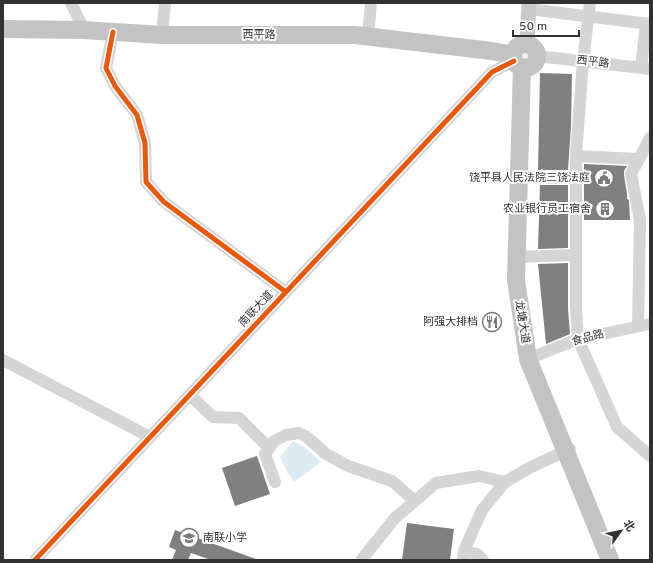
<svg xmlns="http://www.w3.org/2000/svg" width="653" height="563" viewBox="0 0 653 563" font-family="Overpass,'Noto Sans SC',sans-serif">
	<rect width="100%" height="100%" fill="#fff"/>
	<path fill="#f1f4ec" d="M520 48 531 49 533 52V60L529 64H524L517 53Z"/>
	<path fill="#dcecf2" d="M293 441 303 446 321 462 294 482 287 471 280 457Z"/>
	<path fill="#808080" d="M540 73 572 74 571 126 569 156 568 170H538Z
		M584 164 627 166 624 171V175L627 194V199H628L629 201 630 220H584Z
		M540 185H568V248L538 249Z
		M568 263V309L570 334 546 344 538 264Z
		M257 456 270 494 235 506 222 468Z
		M407 523 454 529 450 560H402Z
		M175 530 256 559V560H211L191 553 188 560H172L176 550 169 547Z"/>
	<g fill="none" stroke-linecap="round" stroke-linejoin="round">
		<path stroke="#d5d5d5" stroke-width="12" d="M71 3 84 30
			M590 3 583 61 576 156V309L578 339 617 427 650 456
			M528 9 650 24
			M113 32 106 68 115 86 137 115 145 143 146 182 164 202 286 292
			M162 35 165 3
			M368 36 371 3
			M537 56 650 69
			M641 68 646 24
			M576 156 638 159
			M519 177 576 178
			M516 257 576 255
			M638 326 640 220 631 174 650 138
			M528 359 578 339 650 324
			M3 360 150 437
			M190 395 213 417 239 418 269 448
			M275 482 265 454 274 441 286 435 299 433 307 437 326 454 348 466 392 481 415 501
			M464 551 477 554 483 560
			M362 559 395 518 436 483 479 476 505 482
			M35 560 492 72 514 61
			M463 560 464 551 482 510 505 482 531 467 570 449"/>
		<path stroke="#c9c9c9" stroke-width="15" d="M527 45 529 3"/>
		<path stroke="#c3c3c3" stroke-width="18" d="M3 29 84 30 162 35H355L492 51 513 55
			M513 56a12 12 0 1 1 24 0a12 12 0 1 1-24 0Z
			M522 67 516 280 528 359 610 560"/>
		<defs>
			<path id="cycleway" d="M113 32 106 68 115 86 137 115 145 143 146 182 164 202 286 292
				M35 560 492 72 514 61"/>
		</defs>
		<use href="#cycleway" stroke="#fff" stroke-width="8"/>
		<use href="#cycleway" stroke="#e8590c" stroke-width="5"/>
	</g>
	<defs>
		<symbol id="civic-ring" viewBox="-11 -11 22 22"><circle r="9.5" fill="#fff" stroke="#797979" stroke-width="1.5"/><path d="M-.6-6.5H3V-4.5H.6V-3L4-1V1h2V6H-6V1h2V-1L-.6-3ZM-1.2 2.5V6h2.4V2.5Z" fill="#797979"/></symbol>
		<symbol id="building-ring" viewBox="-11 -11 22 22"><circle r="9.5" fill="#fff" stroke="#797979" stroke-width="1.5"/><path d="M-4-6H4V6H1V3H-1V6H-4ZM-2.5-4.3h1.7v1.8h-1.7ZM.8-4.3h1.7v1.8H.8ZM-2.5-1h1.7V.8h-1.7ZM.8-1h1.7V.8H.8Z" fill="#797979"/></symbol>
		<symbol id="restaurant-ring" viewBox="-11 -11 22 22"><circle r="9.5" fill="#fff" stroke="#797979" stroke-width="1.5"/><path d="M-5-6h1v4h1v-4h1v4h1v-4h1v5L-1.5 .5V6h-2V.5L-5-1ZM5-6V6H3V1.5H1.5Q1.5-4 5-6Z" fill="#797979"/></symbol>
		<symbol id="school-ring" viewBox="-11 -11 22 22"><circle r="9.5" fill="#fff" stroke="#797979" stroke-width="1.5"/><path d="M0-5L7-2L0 1L-7-2ZM-4 1L0 2.5L4 1V4Q0 6-4 4Z" fill="#797979"/></symbol>
	</defs>
	<g fill-rule="evenodd">
		<use href="#civic-ring" x="593" y="167" width="22" height="22"/>
		<use href="#building-ring" x="594" y="198" width="22" height="22"/>
		<use href="#restaurant-ring" x="481" y="311" width="22" height="22"/>
		<use href="#school-ring" x="178" y="527" width="22" height="22"/>
	</g>
	<g text-anchor="middle" dominant-baseline="central" stroke-width="4" stroke-linejoin="round" paint-order="stroke">
		<g font-size="11" fill="#313131" stroke="#fff">
			<text x="259" y="35">西平路</text>
			<text transform="translate(593 62) rotate(7)">西平路</text>
			<text transform="translate(256 309) rotate(-47)">南联大道</text>
			<text transform="translate(522 322) rotate(81)">龙塘大道</text>
			<text transform="translate(588 338) rotate(-15)">食品路</text>
		</g>
		<g font-size="11" fill="#313131" stroke="#fff" text-anchor="end">
			<text x="590" y="178">饶平县人民法院三饶法庭</text>
			<text x="591" y="209">农业银行员工宿舍</text>
			<text x="478" y="322">阿强大排档</text>
			<text x="203" y="538" text-anchor="start">南联小学</text>
		</g>
	</g>
	<rect width="653" height="563" fill="none" stroke="#313131" stroke-width="8"/>
	<g transform="translate(621 531) rotate(57)" stroke="#ffffff" stroke-width="3" paint-order="stroke">
	<path d="M0-3L7 15L0 10L-7 15Z" fill="#313131"/>
	<text y="-6" font-size="11" font-weight="bold" text-anchor="middle" fill="#313131">北</text>
	</g>
	<path d="M513 30v6h66v-6" fill="none" stroke="#313131" stroke-width="2"/>
	<text x="519" y="30" font-size="12" fill="#313131" stroke="#ffffff" stroke-width="3" paint-order="stroke">50 m</text>
</svg>
